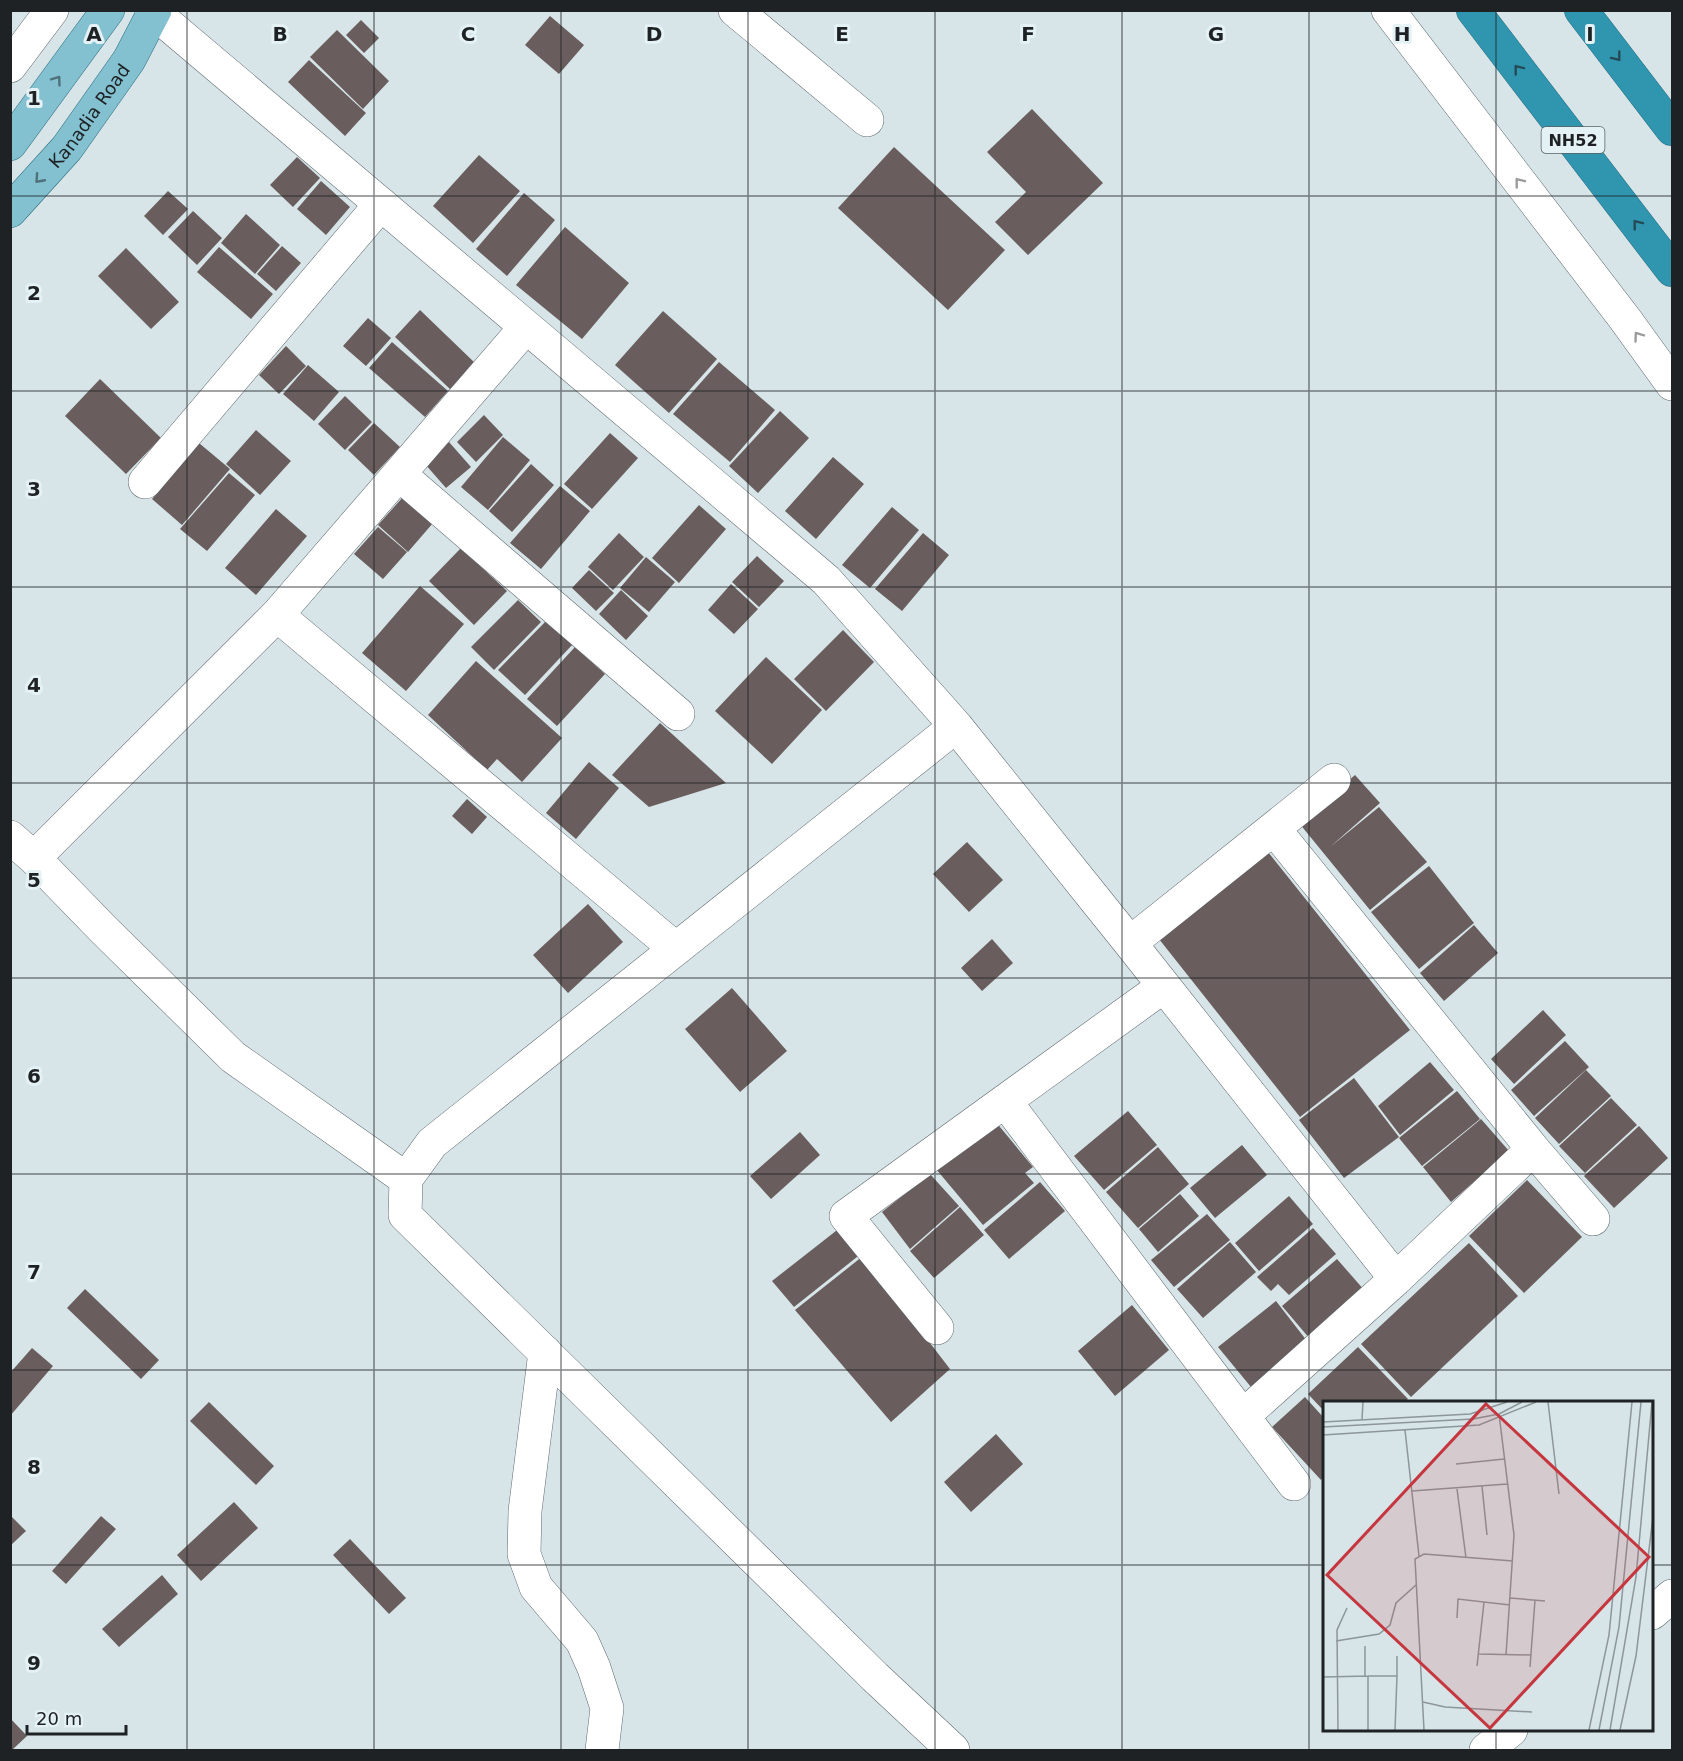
<svg xmlns="http://www.w3.org/2000/svg" width="1683" height="1761" viewBox="0 0 1683 1761" font-family="'DejaVu Sans',sans-serif">
	<rect width="100%" height="100%" fill="#d7e4e8"/>
	<path fill="#695e5d" d="M550 16 584 45 559 74 525 45Z
		M361 20 379 38 364 53 346 35Z
		M337 30 389 81 363 109 310 57Z
		M309 60 366 113 345 136 288 82Z
		M1032 109 1103 183 1028 255 995 222 1026 192 987 152Z
		M894 147 1005 250 948 310 838 208Z
		M479 155 520 191 473 243 433 206Z
		M297 157 320 178 293 207 270 185Z
		M321 181 350 207 326 235 297 209Z
		M168 191 188 209 163 235 144 216Z
		M524 193 555 220 507 276 476 249Z
		M193 211 222 238 197 265 168 237Z
		M246 214 280 245 255 274 221 243Z
		M565 227 629 283 582 339 516 285Z
		M282 246 301 263 276 291 257 274Z
		M219 247 273 294 251 319 197 272Z
		M126 248 179 302 151 329 98 276Z
		M420 310 475 363 450 389 395 337Z
		M663 311 717 359 669 413 615 365Z
		M368 318 391 338 366 366 343 346Z
		M392 342 448 391 425 417 369 368Z
		M286 346 306 366 279 394 259 375Z
		M719 362 775 410 730 462 673 414Z
		M308 365 339 392 314 421 283 394Z
		M100 379 161 438 126 474 65 416Z
		M345 396 372 422 345 450 318 424Z
		M780 411 809 438 758 493 729 466Z
		M484 415 503 435 476 462 457 442Z
		M374 423 400 447 374 475 348 450Z
		M256 430 291 461 260 495 226 464Z
		M610 433 638 458 592 509 564 484Z
		M503 437 530 460 488 510 461 487Z
		M449 442 471 467 446 488 425 464Z
		M199 443 230 469 182 525 152 499Z
		M833 457 864 484 816 539 785 511Z
		M531 464 554 485 512 532 489 511Z
		M229 473 255 495 207 551 180 529Z
		M560 486 590 511 541 569 510 543Z
		M403 497 433 523 408 552 378 525Z
		M699 505 726 529 679 583 652 558Z
		M892 507 919 530 870 588 842 565Z
		M276 509 307 536 256 595 225 568Z
		M378 527 407 552 383 579 354 554Z
		M619 533 644 557 613 590 588 567Z
		M923 533 949 555 902 611 875 589Z
		M461 548 507 591 474 625 429 581Z
		M757 556 784 581 759 607 732 582Z
		M646 557 675 582 649 612 620 588Z
		M589 570 614 593 596 611 572 588Z
		M731 584 758 609 734 634 708 610Z
		M420 586 464 624 406 691 362 653Z
		M621 590 648 616 626 640 599 614Z
		M518 600 541 622 494 670 471 647Z
		M547 620 573 644 525 695 498 670Z
		M843 630 874 662 826 711 794 679Z
		M575 647 605 674 557 726 527 699Z
		M766 657 822 710 772 764 715 711Z
		M476 661 562 738 522 782 497 759 487 770 428 715Z
		M660 723 726 783 649 807 612 775Z
		M589 762 619 788 576 839 546 813Z
		M1355 775 1380 803 1330 847 1379 807 1427 862 1370 910 1299 823Z
		M467 799 487 817 472 834 452 816Z
		M967 842 1003 880 969 912 933 874Z
		M1268 852 1410 1030 1300 1117 1159 939Z
		M1429 866 1474 923 1419 969 1371 912Z
		M588 904 623 942 568 993 533 955Z
		M1474 925 1498 953 1444 1001 1420 973Z
		M992 939 1013 963 982 991 961 968Z
		M732 988 787 1051 740 1092 685 1029Z
		M1543 1010 1566 1035 1514 1084 1491 1059Z
		M1565 1041 1589 1067 1534 1116 1511 1090Z
		M1430 1062 1454 1090 1400 1135 1378 1106Z
		M1586 1070 1611 1096 1559 1144 1535 1118Z
		M1354 1078 1399 1137 1344 1178 1299 1120Z
		M1457 1091 1480 1119 1422 1166 1399 1138Z
		M1611 1098 1637 1125 1585 1173 1559 1146Z
		M1128 1111 1157 1145 1104 1190 1074 1156Z
		M1481 1119 1509 1151 1451 1202 1423 1167Z
		M995 1121 1033 1167 1025 1173 1034 1183 983 1225 936 1169Z
		M1639 1126 1668 1158 1614 1208 1584 1176Z
		M800 1132 820 1155 771 1199 750 1176Z
		M1242 1145 1267 1175 1215 1218 1190 1188Z
		M1158 1147 1189 1184 1138 1228 1106 1192Z
		M930 1174 959 1206 910 1249 882 1212Z
		M1527 1180 1582 1237 1524 1293 1469 1236Z
		M1040 1182 1065 1211 1009 1259 984 1230Z
		M1180 1194 1199 1216 1158 1252 1139 1229Z
		M1289 1196 1313 1224 1259 1271 1235 1243Z
		M960 1207 984 1235 934 1278 910 1251Z
		M1207 1214 1230 1240 1174 1287 1151 1260Z
		M841 1227 862 1253 794 1307 772 1281Z
		M1313 1228 1336 1254 1289 1295 1278 1284 1271 1291 1257 1277Z
		M1230 1242 1256 1272 1203 1318 1177 1289Z
		M1469 1243 1518 1296 1411 1397 1361 1344Z
		M863 1256 950 1369 891 1422 795 1310Z
		M1337 1259 1365 1291 1310 1339 1282 1306Z
		M85 1289 159 1360 141 1379 67 1308Z
		M1276 1301 1307 1341 1251 1387 1218 1347Z
		M1132 1305 1169 1350 1115 1396 1078 1351Z
		M1358 1347 1408 1399 1404 1402H1324V1411L1308 1394Z
		M32 1348 53 1366 10 1416V1373Z
		M1305 1397 1324 1418V1476L1321 1480 1272 1427Z
		M209 1402 274 1466 256 1485 190 1421Z
		M996 1434 1023 1464 971 1512 944 1482Z
		M234 1502 258 1528 201 1581 177 1555Z
		M10 1515 26 1531 10 1546Z
		M101 1516 116 1529 66 1584 52 1571Z
		M350 1539 406 1598 389 1614 333 1555Z
		M162 1575 178 1594 119 1647 102 1629Z
		M10 1718 27 1736 12 1750H10Z"/>
	<g fill="none" stroke-linecap="round" stroke-linejoin="round">
		<defs>
			<path id="minor" d="M151 10 826 580 956 726 1130 943 1396 1279
				M735 10 867 120
				M1388 10 1625 319 1672 384
				M10 66 52 10
				M399 474 678 714
				M145 482 381 204
				M277 615 676 949
				M1274 829 1533 1149 1593 1219
				M10 837 34 858 103 929 233 1057 406 1179
				M34 858 277 615 526 327
				M1130 943 1334 780
				M1005 1101 1294 1484
				M937 1328 846 1216 1164 986
				M545 1352 525 1511 524 1554 536 1587 582 1641 594 1668 607 1708 602 1750
				M1243 1416 1396 1279 1533 1149
				M1652 1613 1672 1596
				M953 1750 875 1677 405 1215 406 1179 432 1143 956 726
				M1486 1750 1511 1730"/>
			<g id="major">
				<path d="M10 144 108 10"/>
				<path id="s1" d="M10 211 67 148 129 60 155 10"/>
			</g>
			<path id="highway" d="M1473 10 1672 270
				M1581 10 1672 129"/>
		</defs>
		<use href="#minor" stroke="#5f6a6e" stroke-width="34"/>
		<use href="#major" stroke="#2a6d7f" stroke-width="34"/>
		<use href="#highway" stroke="#2a6d7f" stroke-width="34"/>
		<use href="#minor" stroke="#fff" stroke-width="33"/>
		<use href="#major" stroke="#83c0d0" stroke-width="33"/>
		<use href="#highway" stroke="#3096b0" stroke-width="33"/>
	</g>
	<defs><path id="oneway-chevron" d="M-2-3.5L2.5 0L-2 3.5" fill="none" stroke-width="1.6" stroke-linecap="round" stroke-linejoin="round" transform="scale(1.5)"/></defs>
	<g stroke="#244b55">
		<use href="#oneway-chevron" transform="translate(1617 57) rotate(52)"/>
		<use href="#oneway-chevron" transform="translate(1518 69) rotate(-128)"/>
		<use href="#oneway-chevron" transform="translate(1637 224) rotate(-128)"/>
	</g>
	<g stroke="#50717a">
		<use href="#oneway-chevron" transform="translate(57 80) rotate(-54)"/>
		<use href="#oneway-chevron" transform="translate(39 179) rotate(132)"/>
	</g>
	<g stroke="#9a9c9c">
		<use href="#oneway-chevron" transform="translate(1519 182) rotate(-128)"/>
		<use href="#oneway-chevron" transform="translate(1638 336) rotate(-126)"/>
	</g>
	<path fill="none" stroke="#1e2224" stroke-width="1.5" stroke-opacity="0.55" d="M187 10V1750M374 10V1750M561 10V1750M748 10V1750M935 10V1750M1122 10V1750M1309 10V1750M1496 10V1402M10 196H1672M10 391H1672M10 587H1672M10 783H1672M10 978H1672M10 1174H1672M10 1370H1672M10 1565H1324M1652 1565H1672M1496 1730V1750"/>
	<g text-anchor="middle" dominant-baseline="central" stroke-width="6" stroke-linejoin="round" paint-order="stroke">
		<rect fill="#e4f1f5" stroke="#596063" stroke-width="1.5" x="1541.5" y="127" width="63" height="26" rx="4.5"/>
		<g font-size="16" font-weight="bold" fill="#1e2224">
			<text x="1573" y="140">NH52</text>
		</g>
		<g font-size="18" fill="#1e2224" stroke="#e4f1f5">
			<text stroke="none"><textPath href="#s1" startOffset="124">Kanadia Road</textPath></text>
		</g>
	</g>
	<g transform="translate(1323 1401)">
		<rect width="330" height="330" fill="#d7e4e8"/>
		<path fill="none" stroke="#8d969a" stroke-width="1.5" d="M225 1 236 93M176 13 191 134 183 254M39 19 40 1M0 21 147 13 184 1M0 26 150 18 176 13 199 1M82 29 96 155M0 34 156 24 213 1M133 63 181 58M159 85 164 134M134 88 143 157M89 90 184 83M187 197 222 200M134 217 135 198 187 204M13 240 56 233 67 224 73 202 93 184M156 253 208 254M154 265 161 201M207 266 212 199M42 275V245M45 275H74L72 329M74 275V255M0 276 45 275V329M100 301 122 306 209 311M15 329 14 229 24 207M101 329 92 158 101 153 190 160M266 329 286 234 309 1M276 329 296 226 318 1M287 329 313 176 329 1M297 329 313 255 330 116"/>
		<path fill="#c6363e" fill-opacity="0.15" stroke="#c6363e" stroke-width="3" d="M163 3 326 156 167 327 4 174Z"/>
		<rect width="330" height="330" fill="none" stroke="#1e2224" stroke-width="3"/>
	</g>
	<g font-size="20" text-anchor="middle" font-weight="bold" fill="#1e2224" stroke="#e4f1f5" stroke-width="6" stroke-linejoin="round" paint-order="stroke">
		<text x="94" y="41">A</text>
		<text x="280" y="41">B</text>
		<text x="468" y="41">C</text>
		<text x="654" y="41">D</text>
		<text x="842" y="41">E</text>
		<text x="1028" y="41">F</text>
		<text x="1216" y="41">G</text>
		<text x="1402" y="41">H</text>
		<text x="1590" y="41">I</text>
		<text x="34" y="105">1</text>
		<text x="34" y="300">2</text>
		<text x="34" y="496">3</text>
		<text x="34" y="692">4</text>
		<text x="34" y="887">5</text>
		<text x="34" y="1083">6</text>
		<text x="34" y="1279">7</text>
		<text x="34" y="1474">8</text>
		<text x="34" y="1670">9</text>
	</g>
	<rect width="1683" height="1761" fill="none" stroke="#1e2224" stroke-width="24"/>
	<path d="M27 1725v9h99v-9" fill="none" stroke="#1e2224" stroke-width="3"/>
	<text x="36" y="1725" font-size="18" fill="#1e2224" stroke="#e4f1f5" stroke-width="4.5" paint-order="stroke">20 m</text>
</svg>
